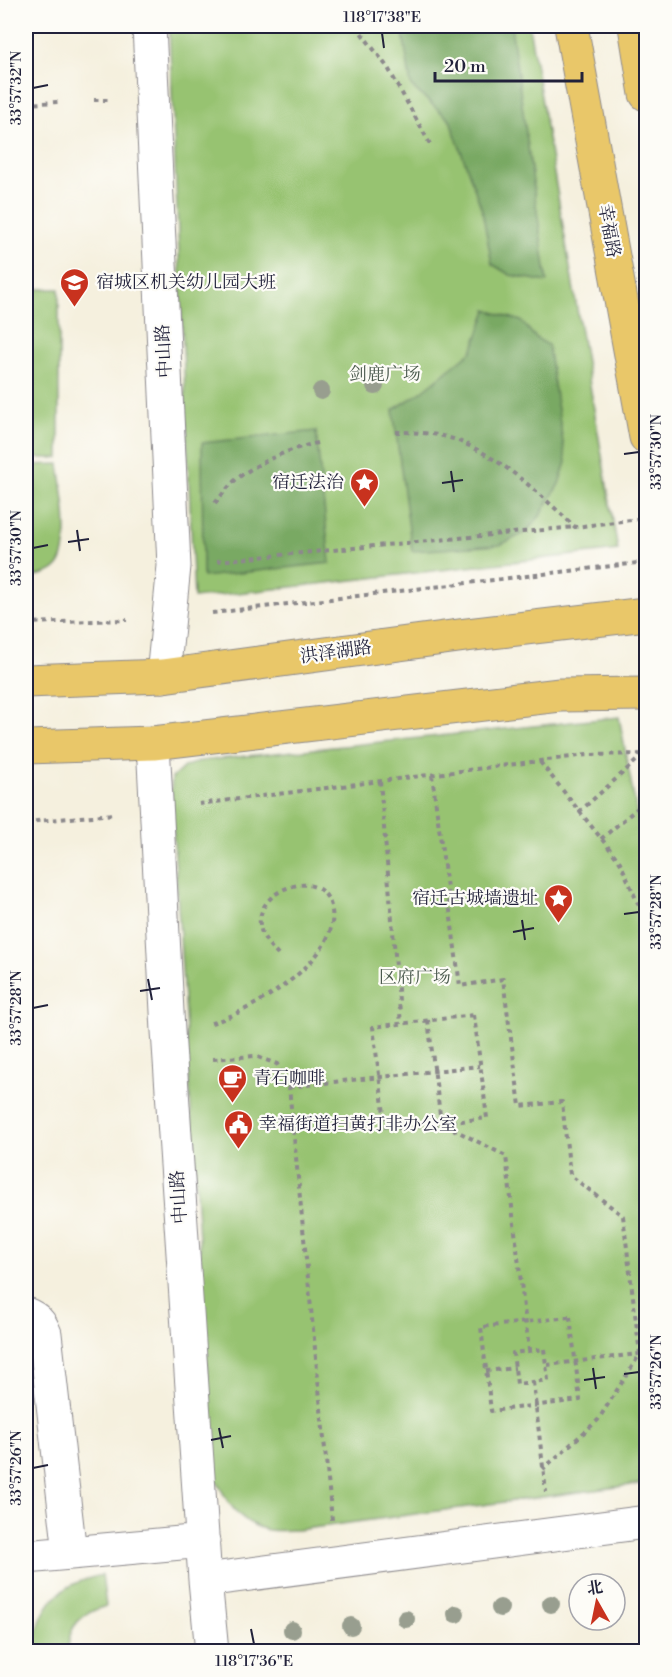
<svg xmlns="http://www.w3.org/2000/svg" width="672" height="1677" viewBox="0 0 672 1677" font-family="'Libre Bodoni','Noto Serif SC',serif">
	<rect width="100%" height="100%" fill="#fdfcf7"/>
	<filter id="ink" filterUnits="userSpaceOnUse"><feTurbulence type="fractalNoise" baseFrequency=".0167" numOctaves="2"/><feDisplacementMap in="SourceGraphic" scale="12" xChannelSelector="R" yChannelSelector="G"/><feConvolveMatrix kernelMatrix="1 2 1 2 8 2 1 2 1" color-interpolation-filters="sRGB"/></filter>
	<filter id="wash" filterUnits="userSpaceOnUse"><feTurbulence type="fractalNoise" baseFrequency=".008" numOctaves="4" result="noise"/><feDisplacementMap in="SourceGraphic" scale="24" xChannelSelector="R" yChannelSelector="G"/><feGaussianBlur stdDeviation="1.35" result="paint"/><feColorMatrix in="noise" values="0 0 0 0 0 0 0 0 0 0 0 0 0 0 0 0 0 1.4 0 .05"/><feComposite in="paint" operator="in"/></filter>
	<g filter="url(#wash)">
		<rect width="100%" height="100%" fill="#f5f0de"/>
		<path fill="#97c371" stroke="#5c7256" stroke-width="1.5" d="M169 26H529L618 550 194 598Z
			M26 289H59V458H26Z
			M59 464C62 487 74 549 57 567 50 574 35 577 26 577V465Z
			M619 717 646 863V1483L297 1530C287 1530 274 1532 264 1529 237 1521 226 1500 214 1476L171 795 172 778 184 767 200 761Z
			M102 1575 106 1606C82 1613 68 1625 68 1651H34C38 1606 58 1584 102 1575Z"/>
		<path fill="#79a963" stroke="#4e664f" stroke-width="1.5" d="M402 26H511L547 282 510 275 492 264 482 210 450 120 411 86Z
			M487 310 521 321 536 338 548 345 566 462 559 484 540 516 525 533 500 545 412 551 393 410 420 393 472 351Z
			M316 431 330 563 203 577 202 443Z"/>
	</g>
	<g filter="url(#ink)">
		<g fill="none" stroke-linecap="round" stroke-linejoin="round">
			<defs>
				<path id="minor" d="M149 26 174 566 163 676
					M153 743 168 1031 205 1580 212 1652
					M26 1314C36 1318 41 1323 45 1334L70 1553
					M26 1557 203 1541
					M205 1580 646 1522"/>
				<path id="major" d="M571 26 646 437
					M635 26 646 94
					M26 681 163 676 466 635 646 614
					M26 747 153 743 560 695 646 694"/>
			</defs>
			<use href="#minor" stroke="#8c898c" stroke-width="35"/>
			<use href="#major" stroke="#8c898c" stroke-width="35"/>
			<path stroke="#8c898c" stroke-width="4" stroke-dasharray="4.5 4.5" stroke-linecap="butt" d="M356 26 388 68 430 144
				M94 100H109
				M26 104 58 102
				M396 432C414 432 438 433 456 440 502 458 539 493 575 527L646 518
				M215 503C222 495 229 485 238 478 260 461 290 449 317 443
				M217 561 575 527
				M212 613 646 562
				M26 623 127 620
				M540 762 620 862 646 922
				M432 775 460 986 503 979 520 1106 562 1102 570 1175 623 1216 640 1354 598 1420 543 1469
				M380 781 401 1024
				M199 804 587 755 646 754
				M579 812 644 754 646 764
				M26 822 114 814
				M601 839 646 801
				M474 1015 487 1118 386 1130 373 1027Z
				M428 1020 441 1123 506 1156 529 1350
				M211 1023C252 1012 349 955 330 903 318 871 271 886 262 911 255 929 266 942 278 955
				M213 1059 255 1056 277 1064 289 1087 332 1520
				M289 1087 480 1066
				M570 1317 580 1400 491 1411 481 1327Z
				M544 1349 548 1380 517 1384 513 1353Z
				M547 1365 646 1353
				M486 1371 515 1368
				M533 1382 546 1492"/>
			<use href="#minor" stroke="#fff" stroke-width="33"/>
			<use href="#major" stroke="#e9c769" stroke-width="33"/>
		</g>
		<g fill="#989e8f">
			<circle cx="375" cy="386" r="9"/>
			<circle cx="321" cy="391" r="9"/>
			<circle cx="551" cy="1604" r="9"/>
			<circle cx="500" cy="1608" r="9"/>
			<circle cx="456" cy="1614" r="9"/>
			<circle cx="406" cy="1619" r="9"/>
			<circle cx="351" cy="1626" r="9"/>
			<circle cx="292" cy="1630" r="9"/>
		</g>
	</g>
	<path fill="none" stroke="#22223b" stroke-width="2" d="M382 33 384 48M33 88 48 85M624 454 639 452M451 471 454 492M442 483 463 480M77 530 80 551M68 542 89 539M33 548 48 545M624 914 639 912M522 920 525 940M513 932 534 928M148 979 152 1000M140 991 160 988M33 1008 48 1005M593 1368 596 1389M624 1374 639 1372M584 1380 605 1377M219 1428 223 1448M211 1440 231 1436M33 1468 48 1465M251 1629 254 1644"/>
	<defs>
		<symbol id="school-pin" viewBox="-11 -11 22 30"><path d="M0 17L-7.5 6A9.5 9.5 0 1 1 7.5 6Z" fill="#c8321e" stroke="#fdfcf7"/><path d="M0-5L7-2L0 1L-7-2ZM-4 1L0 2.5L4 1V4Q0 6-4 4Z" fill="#fff"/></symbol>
		<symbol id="sight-pin" viewBox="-11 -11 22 30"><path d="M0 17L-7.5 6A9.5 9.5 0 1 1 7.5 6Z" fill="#c8321e" stroke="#fdfcf7"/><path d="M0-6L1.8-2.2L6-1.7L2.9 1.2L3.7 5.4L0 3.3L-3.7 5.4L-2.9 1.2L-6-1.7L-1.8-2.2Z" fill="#fff"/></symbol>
		<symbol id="cafe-pin" viewBox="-11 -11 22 30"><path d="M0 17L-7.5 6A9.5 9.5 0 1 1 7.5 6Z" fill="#c8321e" stroke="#fdfcf7"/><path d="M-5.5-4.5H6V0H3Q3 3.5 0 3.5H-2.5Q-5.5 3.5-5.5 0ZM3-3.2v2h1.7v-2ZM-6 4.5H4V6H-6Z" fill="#fff"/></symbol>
		<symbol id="civic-pin" viewBox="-11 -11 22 30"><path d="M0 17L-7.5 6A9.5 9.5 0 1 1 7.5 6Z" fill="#c8321e" stroke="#fdfcf7"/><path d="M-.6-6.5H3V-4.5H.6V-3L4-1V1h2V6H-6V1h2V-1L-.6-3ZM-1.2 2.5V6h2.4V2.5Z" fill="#fff"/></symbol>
	</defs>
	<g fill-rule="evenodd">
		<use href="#school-pin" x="58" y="266" width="33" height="45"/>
		<use href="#sight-pin" x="348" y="466" width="33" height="45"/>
		<use href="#sight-pin" x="542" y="882" width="33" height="45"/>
		<use href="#cafe-pin" x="216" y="1062" width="33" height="45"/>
		<use href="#civic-pin" x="222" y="1108" width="33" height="45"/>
	</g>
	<g text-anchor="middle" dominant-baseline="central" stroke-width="4.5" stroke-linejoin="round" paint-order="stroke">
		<g font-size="18" fill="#22223b" stroke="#fdfcf7">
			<text transform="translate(609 231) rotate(80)">幸福路</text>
			<text transform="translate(164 351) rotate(-93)">中山路</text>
			<text transform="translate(336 652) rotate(-8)">洪泽湖路</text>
			<text transform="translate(179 1197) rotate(-94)">中山路</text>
		</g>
		<g font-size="18" fill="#22223b" stroke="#fdfcf7" text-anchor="start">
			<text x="96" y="282">宿城区机关幼儿园大班</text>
			<text x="344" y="482" text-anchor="end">宿迁法治</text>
			<text x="538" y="898" text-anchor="end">宿迁古城墙遗址</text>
			<text x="253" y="1078">青石咖啡</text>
			<text x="259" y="1124">幸福街道扫黄打非办公室</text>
		</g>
		<g font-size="18" fill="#4b5a4e" stroke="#fdfcf7">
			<text x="385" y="374">剑鹿广场</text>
			<text x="415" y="977">区府广场</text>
		</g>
	</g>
	<rect width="672" height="1677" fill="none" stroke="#fdfcf7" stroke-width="66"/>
	<g transform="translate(597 1602) rotate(351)"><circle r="28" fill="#fdfcf7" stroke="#a5a5ac" stroke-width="1.5"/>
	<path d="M0-4.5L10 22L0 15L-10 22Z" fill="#c8321e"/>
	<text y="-9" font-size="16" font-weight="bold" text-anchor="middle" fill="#22223b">北</text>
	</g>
	<path d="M435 72v9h147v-9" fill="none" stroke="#22223b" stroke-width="3"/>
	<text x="444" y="72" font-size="18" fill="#22223b" stroke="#fdfcf7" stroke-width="4.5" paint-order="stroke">20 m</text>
	<rect x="33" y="33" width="606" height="1611" fill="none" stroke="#22223b" stroke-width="2"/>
	<g font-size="15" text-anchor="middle" fill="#22223b">
		<text x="382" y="22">118°17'38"E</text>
		<text transform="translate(16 88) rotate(-90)" y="5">33°57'32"N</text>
		<text transform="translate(656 452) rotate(-90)" y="5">33°57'30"N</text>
		<text transform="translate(16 548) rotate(-90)" y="5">33°57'30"N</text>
		<text transform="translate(656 912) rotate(-90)" y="5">33°57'28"N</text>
		<text transform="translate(16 1008) rotate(-90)" y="5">33°57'28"N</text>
		<text transform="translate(656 1372) rotate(-90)" y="5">33°57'26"N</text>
		<text transform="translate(16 1468) rotate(-90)" y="5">33°57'26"N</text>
		<text x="254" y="1666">118°17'36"E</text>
	</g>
</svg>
